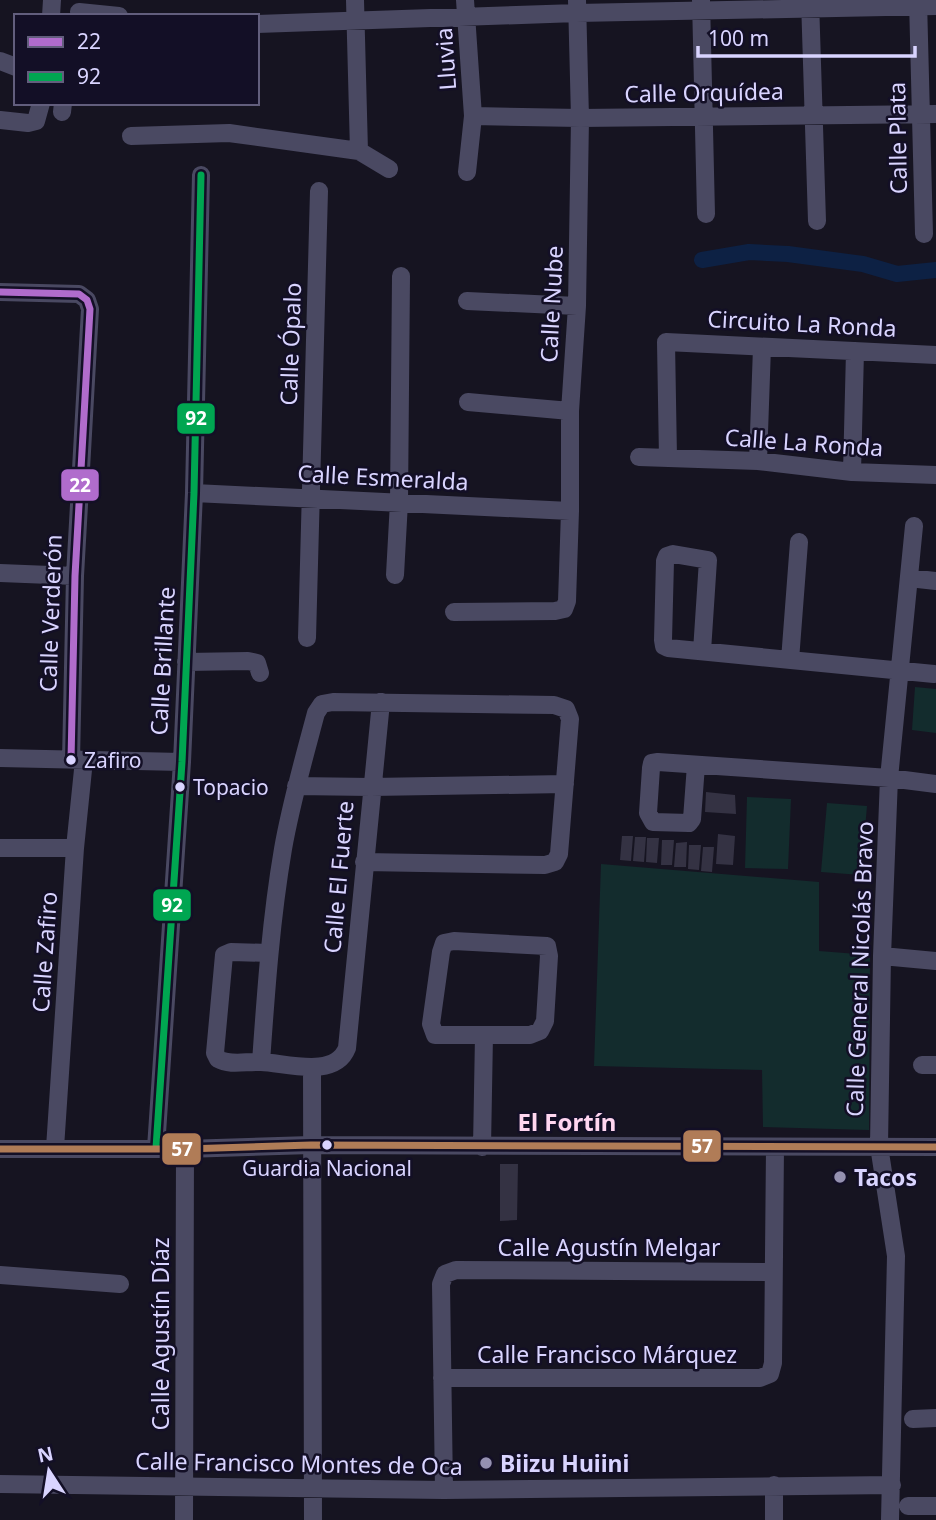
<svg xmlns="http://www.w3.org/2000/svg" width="936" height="1520" viewBox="0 0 936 1520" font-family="'Noto Sans',sans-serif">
	<rect width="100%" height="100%" fill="#161421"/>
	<path fill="#132c2d" d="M915 687 936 689V733L912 730Z
		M747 797 791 799 788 869 745 868Z
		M827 803 867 806 861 875 821 872Z
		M601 864 819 882V951L870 955 869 1130 763 1127 762 1070 594 1066Z"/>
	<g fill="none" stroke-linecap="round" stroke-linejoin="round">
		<path stroke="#0d2144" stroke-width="16" d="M702 260 749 252 788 254 863 264 897 274 936 270"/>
	</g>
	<path fill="#343243" d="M706 792 735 795 736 814 705 812Z
		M718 834 735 836 733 865 716 864Z
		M622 836H633L631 861 620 860Z
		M635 837H646L644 862 633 861Z
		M647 838H659L657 863 646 862Z
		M662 840H674L672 865H661Z
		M687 842 686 867H674L676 843Z
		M689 845H701L699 870 688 869Z
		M703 847H714L712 872 701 871Z
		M500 1164H518L517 1220 500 1221Z"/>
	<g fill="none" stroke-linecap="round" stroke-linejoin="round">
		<path stroke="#4a4962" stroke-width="18" d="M355 0 359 151
			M465 0 473 116 467 172
			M701 0 706 214
			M810 0 817 221
			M918 0 924 234
			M79 12 119 16
			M51 16 52 0
			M257 24 577 13 936 6
			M0 61 16 67
			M62 112 63 103
			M473 116 580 118 936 114
			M0 120 28 123 36 121 41 103
			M131 136 229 133 359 151 389 169
			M0 292 79 294 87 300 90 309 75 576 71 760
			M467 301 577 306
			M468 402 570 411
			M639 457 758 461 852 472 936 475
			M668 458 666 342 936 355
			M758 461 762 347
			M852 472 855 351
			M194 493 570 511
			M0 573 75 576
			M395 575 399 502 401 276
			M909 578 936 581
			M454 612 555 611 564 609 567 601 570 511V411L577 306 580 118 577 0
			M307 638 319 191
			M702 651 708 560 673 554 667 556 665 561 663 640 664 646 668 648 934 674
			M790 660 799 542
			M186 662 248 661 257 663 260 673
			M0 758 182 762
			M696 765 692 819 689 823 653 822 648 813 651 768 652 763 658 762 889 778 936 784
			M296 786 371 787 565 784
			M0 848H75
			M454 941 547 946 549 956 545 1021 540 1031 530 1035H435L431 1024 441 952 444 943Z
			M269 953 231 952 224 955 215 1053 218 1059C230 1066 247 1061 261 1062 286 1063 335 1079 347 1048L381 702
			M882 956 936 961
			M261 1062C266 991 271 919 283 849 291 803 304 758 316 713L322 704 333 702 554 705 566 709 570 719 559 854 555 862 545 865 364 862
			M922 1065H936
			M312 1068 313 1520
			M482 1147 484 1035
			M55 1148 75 848 84 760
			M156 1148 182 762 194 493 201 175
			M0 1149H185L311 1145 936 1147
			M0 1275 120 1284
			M442 1378H760L770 1374 773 1363 775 1147
			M913 1419 936 1418
			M0 1484 444 1490 892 1485
			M444 1490 441 1284 445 1274 456 1270 773 1272
			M908 1506H936
			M184 1520 185 1149
			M774 1520V1485
			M890 1520 896 1256 879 1146 882 956 889 778 914 526"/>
		<defs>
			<path id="bus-1" d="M0 292 79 294 87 300 90 309 75 576 71 760"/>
			<path id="bus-2" d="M156 1148 182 762 194 493 201 175"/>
			<path id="bus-3" d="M0 1149H185L311 1145 936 1147"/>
		</defs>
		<use href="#bus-1" stroke="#130f26" stroke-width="12"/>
		<use href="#bus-2" stroke="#130f26" stroke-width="12"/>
		<use href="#bus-3" stroke="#130f26" stroke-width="12"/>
		<use href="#bus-1" stroke="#b06ccc" stroke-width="7"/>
		<use href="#bus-2" stroke="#00a651" stroke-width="7"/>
		<use href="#bus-3" stroke="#b07c57" stroke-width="7"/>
	</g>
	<g fill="#d9d4ff" stroke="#130f26" stroke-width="2.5">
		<circle cx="71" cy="760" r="6"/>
		<circle cx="180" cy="787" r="6"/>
		<circle cx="327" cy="1145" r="6"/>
	</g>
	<g fill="#9591b1" stroke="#130f26" stroke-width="2.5">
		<circle cx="840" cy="1177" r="7"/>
		<circle cx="486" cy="1463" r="7"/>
	</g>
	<g text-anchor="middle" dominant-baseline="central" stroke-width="5" stroke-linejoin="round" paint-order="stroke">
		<g font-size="21" fill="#d9d4ff" stroke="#130f26" text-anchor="start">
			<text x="84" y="760">Zafiro</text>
			<text x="193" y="787">Topacio</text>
			<text x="327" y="1168" text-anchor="middle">Guardia Nacional</text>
		</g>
		<g font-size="23" fill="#d9d4ff" stroke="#130f26">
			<text transform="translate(445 59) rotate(-94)">Lluvia</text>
			<text transform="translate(704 92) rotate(-1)">Calle Orquídea</text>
			<text transform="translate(897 138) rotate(-91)">Calle Plata</text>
			<text transform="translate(551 304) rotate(-87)">Calle Nube</text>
			<text transform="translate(802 323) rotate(3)">Circuito La Ronda</text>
			<text transform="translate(290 344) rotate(-88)">Calle Ópalo</text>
			<text transform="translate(804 442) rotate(4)">Calle La Ronda</text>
			<text transform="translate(383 477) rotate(3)">Calle Esmeralda</text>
			<text transform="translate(50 613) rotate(-88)">Calle Verderón</text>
			<text transform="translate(162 661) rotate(-87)">Calle Brillante</text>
			<text transform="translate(338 877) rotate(-85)">Calle El Fuerte</text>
			<text transform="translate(44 952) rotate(-86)">Calle Zafiro</text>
			<text transform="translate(859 969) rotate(-88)">Calle General Nicolás Bravo</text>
			<text x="609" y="1247">Calle Agustín Melgar</text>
			<text transform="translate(160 1334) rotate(-90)">Calle Agustín Díaz</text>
			<text x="607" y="1354">Calle Francisco Márquez</text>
			<text transform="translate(299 1463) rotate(1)">Calle Francisco Montes de Oca</text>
		</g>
		<g font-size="23" font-weight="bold" fill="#d9d4ff" stroke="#130f26" text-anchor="start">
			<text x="854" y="1177">Tacos</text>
			<text x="500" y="1463">Biizu Huiini</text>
		</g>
		<g font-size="24" font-weight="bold" fill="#ffd6f0" stroke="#130f26">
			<text x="567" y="1121">El Fortín</text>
		</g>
	</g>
	<g stroke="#130f26" stroke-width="2.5">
		<rect x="176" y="402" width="40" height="33" rx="7" fill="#00a651"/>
		<rect x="60" y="468" width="40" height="34" rx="7" fill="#b06ccc"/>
		<rect x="152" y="888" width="40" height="34" rx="7" fill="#00a651"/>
		<rect x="682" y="1129" width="40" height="34" rx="7" fill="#b07c57"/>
		<rect x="161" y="1132" width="41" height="34" rx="7" fill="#b07c57"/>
	</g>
	<g font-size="19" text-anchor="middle" font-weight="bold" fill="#fff">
		<text x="196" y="425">92</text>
		<text x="80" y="492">22</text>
		<text x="172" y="912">92</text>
		<text x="702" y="1153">57</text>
		<text x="182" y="1156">57</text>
	</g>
	<rect x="14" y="14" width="245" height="91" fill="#130f26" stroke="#625e7d" stroke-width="2"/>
	<rect x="28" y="37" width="35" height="10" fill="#b06ccc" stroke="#625e7d" stroke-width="2"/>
	<text x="77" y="49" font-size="21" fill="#d9d4ff">22</text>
	<rect x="28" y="72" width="35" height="10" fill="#00a651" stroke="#625e7d" stroke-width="2"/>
	<text x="77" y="84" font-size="21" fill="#d9d4ff">92</text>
	<g transform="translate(49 1471) rotate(348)" stroke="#130f26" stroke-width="5" paint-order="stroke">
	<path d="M0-5L12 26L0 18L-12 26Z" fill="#d9d4ff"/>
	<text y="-10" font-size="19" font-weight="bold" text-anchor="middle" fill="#d9d4ff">N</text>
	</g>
	<path d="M698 46v10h217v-10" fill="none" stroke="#d9d4ff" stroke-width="3.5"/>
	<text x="708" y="46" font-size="21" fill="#d9d4ff" stroke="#130f26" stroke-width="5" paint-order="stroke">100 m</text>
</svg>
